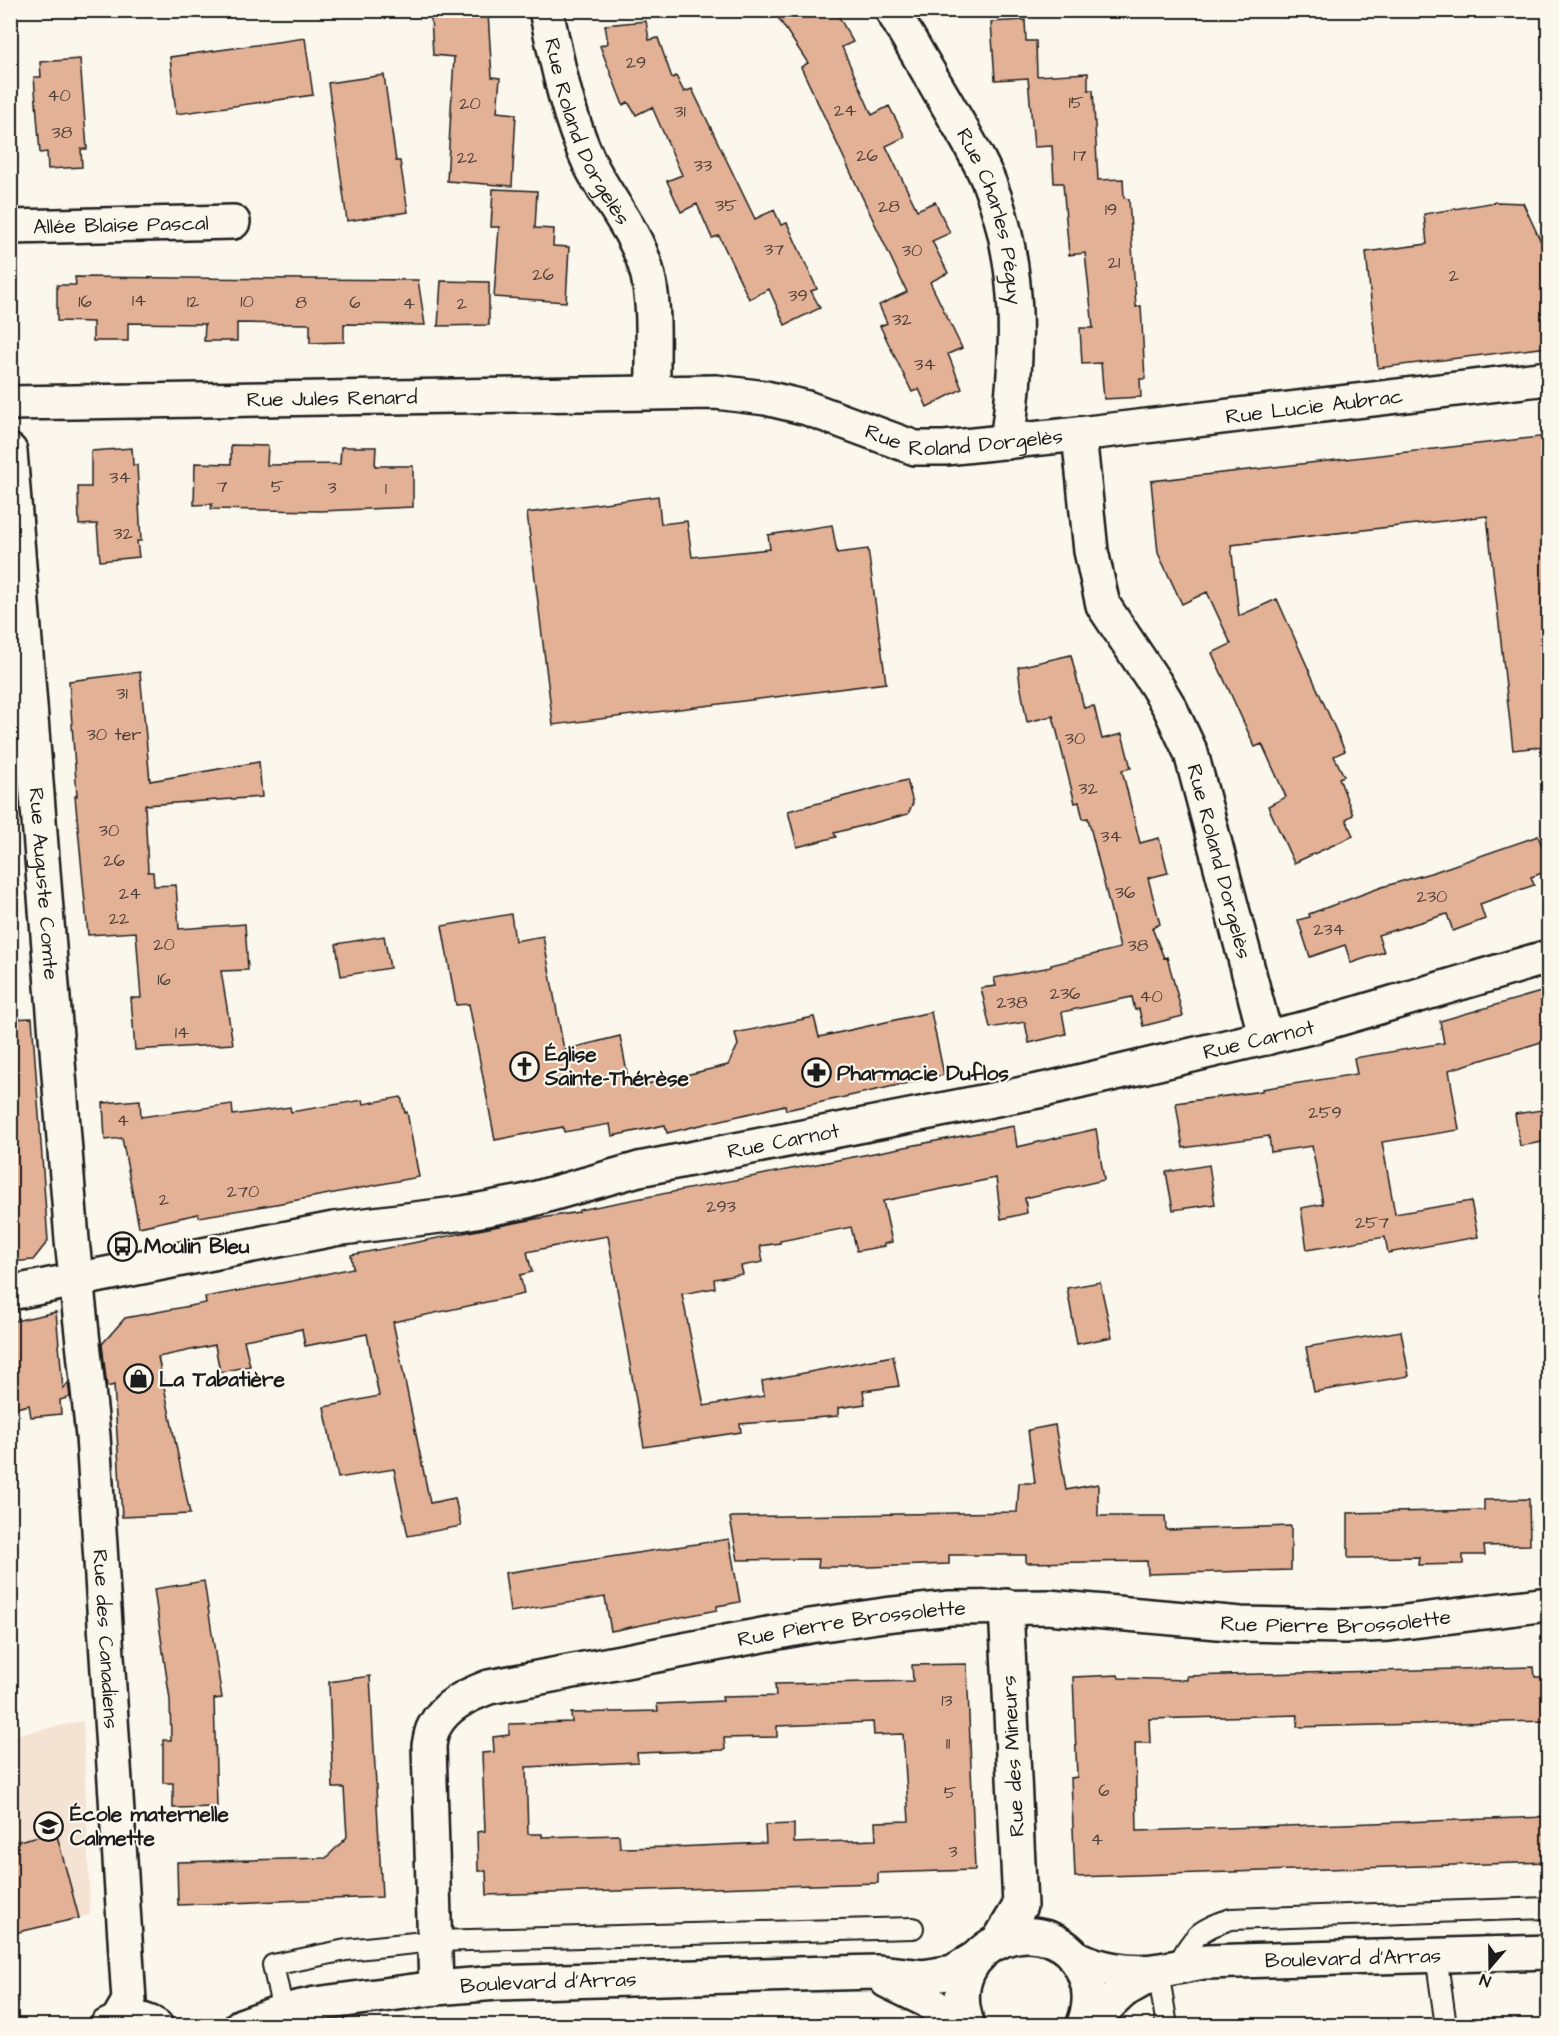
<svg xmlns="http://www.w3.org/2000/svg" width="1559" height="2036" viewBox="0 0 1559 2036" font-family="'Architects Daughter',sans-serif">
	<rect width="100%" height="100%" fill="#fbf7ec"/>
	<filter id="ink" filterUnits="userSpaceOnUse"><feTurbulence type="fractalNoise" baseFrequency=".0167" numOctaves="2"/><feDisplacementMap in="SourceGraphic" scale="12" xChannelSelector="R" yChannelSelector="G"/><feConvolveMatrix kernelMatrix="1 2 1 2 8 2 1 2 1" color-interpolation-filters="sRGB"/></filter>
	<g filter="url(#ink)">
		<path fill="#f4e2d2" d="M83 1721 90 1915 11 1935 10 1736Z"/>
		<path fill="#e3b196" stroke="#1c1c1c" stroke-width="1.5" fill-rule="evenodd" d="M773 10H835L853 42 842 47 872 115 889 106 905 137 886 146 917 210 935 202 950 233 932 241 948 273 930 282 962 348 948 354 962 389 927 407 919 389 912 392 880 326 887 323 879 305 907 292 801 67 808 63Z
			M488 13 492 77 500 78 497 112 516 114 512 186 447 181 454 57 433 55 431 16Z
			M1025 20 1026 41H1036L1037 76 1088 73V90H1093L1098 180 1123 179 1124 198 1129 199 1136 307 1141 306 1145 379H1140L1141 397 1104 399 1101 363 1082 364 1080 328H1093L1085 253 1069 255 1063 183H1054L1052 146 1034 147 1028 78 995 80 991 22Z
			M646 21 649 40 658 38 672 78 676 76 684 92 692 89 755 219 774 210 781 225 787 223 817 289 811 291 820 308 785 325 769 289 749 299 719 236 712 238 697 204 681 212 667 181 682 175 652 107 636 115 628 102 623 105 600 46 608 43 605 25Z
			M305 38 313 95 176 114 170 57Z
			M80 59 87 149H81L82 167 48 169 47 152 40 153 34 77H41L40 62Z
			M384 75 396 161H400L408 212 347 221 328 83Z
			M493 189 537 191 535 228 554 229 553 246 569 247 566 302 494 297 499 227H491Z
			M1496 202 1523 203 1548 257V347L1378 368 1366 252 1427 244 1424 214Z
			M75 277 418 280 425 325 344 324V342L310 343V324L237 323V341H204L205 324 128 323V341H93V322L57 321V285H76Z
			M441 281 489 282V325L438 326Z
			M1548 436V746L1513 750 1487 516 1231 545 1239 616 1277 599 1345 751 1334 756 1344 776 1339 778 1353 815 1346 819 1353 836 1294 863 1268 806 1286 797 1262 744 1255 747 1212 653 1231 644 1207 592 1182 604 1158 553 1151 481Z
			M231 445 268 446 267 465 340 464 341 447H376L375 466H413V507L321 511 211 509 212 504 194 505 195 463 231 464Z
			M132 448 133 465H137L141 541H137L139 557 100 561 97 524 79 525 78 487H91V451Z
			M658 496 661 524 687 521 692 557 770 549 768 535 832 525 837 553 868 549 886 683 553 725 527 513Z
			M1071 655 1084 708 1094 706 1102 739 1122 734 1131 768 1122 770 1140 843 1159 838 1168 873 1148 878 1160 924 1152 928 1164 958 1167 957 1183 1016 1143 1026 1139 1009 1135 1010 1132 997 1062 1012 1066 1034 1029 1043 1025 1022 990 1028 981 988 996 986 994 978 1051 967V965L1120 948 1088 818 1083 819 1079 802 1075 803 1053 716 1027 722 1020 684 1018 667Z
			M140 672 150 781 259 762 262 797 145 805 148 872H153L154 886 176 885 179 929 245 924 248 970 221 971 233 1044 135 1050 131 998H141L136 932 88 935 75 796H77L69 681Z
			M907 780 913 803 908 814 834 833 836 837 797 847 788 811Z
			M1538 836 1542 846 1548 844V871L1531 877 1534 885 1480 904 1485 919 1453 931 1447 914 1378 935 1384 952 1351 963 1345 945 1310 957 1298 920 1310 917 1309 914 1382 887 1434 872Z
			M511 914 515 941 543 936 564 1050 620 1036 630 1088 728 1065 738 1045 735 1033 814 1017 819 1037 931 1012 944 1075 786 1110 785 1105 667 1133 665 1125 612 1136 610 1124 564 1132 563 1127 495 1140 469 1004 456 1005 442 926Z
			M384 936 390 968 341 976 336 944Z
			M1548 990V1040L1449 1070 1459 1130 1382 1142 1395 1214 1471 1201 1478 1237 1388 1253 1385 1237 1307 1250 1301 1208 1323 1204 1312 1146 1271 1152 1269 1136 1183 1148 1176 1103 1262 1091V1089L1357 1074 1354 1058 1444 1043 1440 1021Z
			M32 1018 48 1241 33 1260 10 1262V1019Z
			M401 1097 405 1113 407 1112 419 1177 276 1204 199 1217 198 1214 139 1227 122 1138 105 1140 103 1103 140 1100 141 1117 232 1104 233 1115 290 1107 291 1112 363 1100 364 1104Z
			M1548 1109V1141L1520 1146 1515 1114Z
			M1014 1126 1017 1147 1096 1129 1104 1180 1025 1198 1027 1213 1001 1219 996 1178 883 1201 892 1242 884 1244 885 1246 857 1251 851 1227 780 1241V1243L760 1246 763 1262 741 1266 743 1274 714 1279 715 1288 682 1294 704 1406 764 1396 762 1381 893 1356 899 1386 863 1391 865 1404 838 1408V1416L740 1424 741 1432 644 1447 608 1236 584 1240 527 1252 532 1272 520 1275 524 1294 393 1322 430 1503 455 1498 461 1526 408 1536 394 1469 338 1478 324 1407 379 1396 367 1334 305 1346 302 1329 244 1340 250 1366 220 1372 215 1345 158 1357 190 1514 122 1517 114 1385 107 1387 102 1344 125 1318 206 1303 205 1297 292 1281 353 1268 351 1255 535 1219 579 1212V1210Z
			M1209 1165 1215 1204 1173 1210 1166 1172Z
			M1100 1282 1112 1337 1077 1344 1067 1288Z
			M56 1312 63 1389 68 1383 70 1397 60 1400 61 1414 31 1417 29 1405 16 1408 13 1382 10 1383V1322Z
			M1401 1331 1409 1376 1314 1392 1306 1347Z
			M1055 1425 1066 1490 1098 1484V1516H1165L1166 1530 1291 1526V1570L1148 1574 1147 1561 1026 1563V1555H949V1564L869 1567H818L819 1559 738 1560 730 1518 732 1517 1017 1512 1019 1483H1035L1028 1430Z
			M1529 1499 1530 1545 1484 1546 1485 1555H1463V1564L1418 1565 1419 1557 1348 1558V1513L1484 1510V1500Z
			M729 1539 740 1602 717 1606V1610L611 1631 605 1597 510 1612 505 1573Z
			M204 1581 222 1698 214 1699 217 1807 173 1808V1783H163V1740H171L170 1700 154 1589Z
			M967 1664 975 1870 878 1873V1883L487 1895 486 1871H478L477 1832 485 1831 482 1753 494 1752 493 1737 509 1735V1724L572 1722 571 1713 658 1711 657 1704 723 1701 722 1697 776 1696 775 1684 913 1681 912 1665ZM873 1722 874 1735 903 1734 909 1821 875 1822 876 1840 794 1843V1824L765 1825 766 1843 675 1847 620 1848 619 1835 542 1837V1834H528L526 1767 638 1762 637 1753 725 1750 724 1738 777 1737V1726Z
			M1534 1667 1535 1677H1548V1721L1297 1727 1298 1715 1149 1719 1150 1743H1135L1137 1831 1548 1817V1862L1075 1877 1071 1778 1077 1777 1073 1677 1118 1675 1119 1678 1187 1680V1676Z
			M370 1676 382 1897 178 1905 177 1862 326 1858 347 1837 344 1788H333L329 1682Z
			M56 1832 79 1918 10 1934V1843Z"/>
		<g fill="none" stroke-linecap="round" stroke-linejoin="round">
			<defs>
				<path id="service" d="M1436 1955 1446 2026
					M1177 1966C1194 1936 1197 1930 1231 1919L1548 1908
					M1158 1971 1167 2026
					M283 2011 273 1965 346 1950 434 1941 913 1928"/>
				<g id="minor">
					<path id="s1" d="M546 10C557 62 567 116 590 164 606 197 635 231 645 265 657 301 652 354 653 392"/>
					<path id="s2" d="M892 10C911 43 931 76 950 109 964 134 980 159 990 185 1022 267 1019 357 1007 442"/>
					<path id="s3" d="M10 227 233 222"/>
					<path id="s4" d="M10 403 716 392 766 398 807 408 915 448H945L1079 434 1091 551 1103 605 1155 683 1170 708 1191 753 1266 1038"/>
					<path id="s5" d="M1079 434 1548 378"/>
					<path id="s6" d="M10 451 72 1240 93 1436 129 2001 118 2020"/>
					<path id="s7" d="M10 1293 334 1229 464 1213 523 1202 639 1169 1048 1089 1311 1027 1548 957"/>
					<path d="M998 1942 1020 1906 1006 1606"/>
					<path id="s8" d="M436 1988 429 1746C430 1740 431 1732 434 1727 445 1705 468 1695 489 1687L810 1626 884 1615 950 1608 1048 1607 1241 1624 1344 1626 1389 1624 1548 1604"/>
				</g>
				<g id="tertiary">
					<path id="s9" d="M1074 1957C1099 1969 1131 1975 1160 1970 1175 1968 1190 1964 1206 1962L1548 1952"/>
					<path d="M887 1981 928 2001 959 2026"/>
					<path d="M107 2026C123 2017 140 2016 156 2026"/>
					<path id="s10" d="M241 2026 283 2011 315 2004 436 1988 497 1983 796 1974 877 1972 923 1977 953 1972 978 1957"/>
					<path d="M968 2026C935 1939 1057 1899 1085 1976 1092 1993 1090 2009 1083 2026"/>
					<path d="M1086 2026 1123 1991 1158 1971"/>
				</g>
			</defs>
			<use href="#service" stroke="#1c1c1c" stroke-width="24"/>
			<use href="#minor" stroke="#1c1c1c" stroke-width="38"/>
			<use href="#tertiary" stroke="#1c1c1c" stroke-width="38"/>
			<use href="#service" stroke="#fbf7ec" stroke-width="20"/>
			<use href="#minor" stroke="#fbf7ec" stroke-width="33"/>
			<use href="#tertiary" stroke="#fbf7ec" stroke-width="33"/>
		</g>
	</g>
	<defs>
		<symbol id="church-ring" viewBox="-11 -11 22 22"><circle r="9.5" fill="#fbf7ec" stroke="#1c1c1c" stroke-width="1.5"/><path d="M-1.2-6h2.4v3.5h3.3v2.4h-3.3V6h-2.4V-.1h-3.3v-2.4h3.3Z" fill="#1c1c1c"/></symbol>
		<symbol id="pharmacy-ring" viewBox="-11 -11 22 22"><circle r="9.5" fill="#fbf7ec" stroke="#1c1c1c" stroke-width="1.5"/><path d="M-2-6h4v4h4v4h-4v4h-4v-4h-4v-4h4Z" fill="#1c1c1c"/></symbol>
		<symbol id="bus-ring" viewBox="-11 -11 22 22"><circle r="9.5" fill="#fbf7ec" stroke="#1c1c1c" stroke-width="1.5"/><path d="M-5-6H5V4H4V6H2V4H-2V6H-4V4H-5ZM-3.5-4V0h7V-4ZM-3.5 1.2v1.5H-2V1.2ZM2 1.2v1.5H3.5V1.2Z" fill="#1c1c1c"/></symbol>
		<symbol id="shop-ring" viewBox="-11 -11 22 22"><circle r="9.5" fill="#fbf7ec" stroke="#1c1c1c" stroke-width="1.5"/><path d="M-5-2.5h2.3a2.7 3.5 0 0 1 5.4 0H5L5.5 6h-11ZM-1.5-2.5h3a1.5 2.3 0 0 0-3 0Z" fill="#1c1c1c"/></symbol>
		<symbol id="school-ring" viewBox="-11 -11 22 22"><circle r="9.5" fill="#fbf7ec" stroke="#1c1c1c" stroke-width="1.5"/><path d="M0-5L7-2L0 1L-7-2ZM-4 1L0 2.5L4 1V4Q0 6-4 4Z" fill="#1c1c1c"/></symbol>
	</defs>
	<g fill-rule="evenodd">
		<use href="#church-ring" x="508" y="1050" width="33" height="33"/>
		<use href="#pharmacy-ring" x="800" y="1056" width="33" height="33"/>
		<use href="#bus-ring" x="106" y="1230" width="33" height="33"/>
		<use href="#shop-ring" x="122" y="1362" width="33" height="33"/>
		<use href="#school-ring" x="32" y="1810" width="33" height="33"/>
	</g>
	<g text-anchor="middle" dominant-baseline="central" stroke-width="4.5" stroke-linejoin="round" paint-order="stroke">
		<g font-size="18" fill="#4e413a">
			<text x="636" y="62">29</text>
			<text x="59" y="95">40</text>
			<text x="1076" y="102">15</text>
			<text x="470" y="103">20</text>
			<text x="845" y="110">24</text>
			<text x="680" y="111">31</text>
			<text x="62" y="132">38</text>
			<text x="867" y="155">26</text>
			<text x="1080" y="155">17</text>
			<text x="467" y="157">22</text>
			<text x="703" y="165">33</text>
			<text x="726" y="205">35</text>
			<text x="889" y="206">28</text>
			<text x="1111" y="209">19</text>
			<text x="774" y="249">37</text>
			<text x="912" y="250">30</text>
			<text x="1114" y="262">21</text>
			<text x="543" y="274">26</text>
			<text x="1454" y="275">2</text>
			<text x="798" y="295">39</text>
			<text x="139" y="300">14</text>
			<text x="85" y="301">16</text>
			<text x="193" y="301">12</text>
			<text x="247" y="301">10</text>
			<text x="301" y="302">8</text>
			<text x="355" y="302">6</text>
			<text x="409" y="303">4</text>
			<text x="462" y="303">2</text>
			<text x="902" y="319">32</text>
			<text x="925" y="364">34</text>
			<text x="120" y="477">34</text>
			<text x="222" y="486">7</text>
			<text x="277" y="486">5</text>
			<text x="332" y="487">3</text>
			<text x="386" y="488">1</text>
			<text x="123" y="533">32</text>
			<text x="122" y="693">31</text>
			<text x="114" y="734">30 ter</text>
			<text x="1075" y="738">30</text>
			<text x="1088" y="788">32</text>
			<text x="109" y="830">30</text>
			<text x="1111" y="836">34</text>
			<text x="114" y="860">26</text>
			<text x="1125" y="892">36</text>
			<text x="130" y="893">24</text>
			<text x="1432" y="896">230</text>
			<text x="119" y="918">22</text>
			<text x="1329" y="929">234</text>
			<text x="164" y="944">20</text>
			<text x="1138" y="945">38</text>
			<text x="164" y="979">16</text>
			<text x="1065" y="993">236</text>
			<text x="1151" y="996">40</text>
			<text x="1012" y="1002">238</text>
			<text x="182" y="1032">14</text>
			<text x="1325" y="1112">259</text>
			<text x="123" y="1120">4</text>
			<text x="243" y="1191">270</text>
			<text x="164" y="1199">2</text>
			<text x="721" y="1206">293</text>
			<text x="1372" y="1222">257</text>
			<text x="947" y="1700">13</text>
			<text x="948" y="1743">11</text>
			<text x="1104" y="1790">6</text>
			<text x="950" y="1792">5</text>
			<text x="1097" y="1839">4</text>
			<text x="953" y="1851">3</text>
		</g>
		<g font-size="21" fill="#1c1c1c" stroke="#fbf7ec">
			<text stroke="none"><textPath href="#s1" startOffset="129">Rue Roland Dorgelès</textPath></text>
			<text stroke="none"><textPath href="#s2" startOffset="231">Rue Charles Péguy</textPath></text>
			<text stroke="none"><textPath href="#s3" startOffset="111">Allée Blaise Pascal</textPath></text>
			<text stroke="none"><textPath href="#s4" startOffset="322">Rue Jules Renard</textPath></text>
			<text stroke="none"><textPath href="#s5" startOffset="237">Rue Lucie Aubrac</textPath></text>
			<text stroke="none"><textPath href="#s4" startOffset="962">Rue Roland Dorgelès</textPath></text>
			<text stroke="none"><textPath href="#s4" startOffset="1536">Rue Roland Dorgelès</textPath></text>
			<text stroke="none"><textPath href="#s6" startOffset="434">Rue Auguste Comte</textPath></text>
			<text stroke="none"><textPath href="#s7" startOffset="1275">Rue Carnot</textPath></text>
			<text stroke="none"><textPath href="#s7" startOffset="789">Rue Carnot</textPath></text>
			<text stroke="none"><textPath href="#s8" startOffset="1186">Rue Pierre Brossolette</textPath></text>
			<text stroke="none"><textPath href="#s8" startOffset="700">Rue Pierre Brossolette</textPath></text>
			<text stroke="none"><textPath href="#s6" startOffset="1192">Rue des Canadiens</textPath></text>
			<text transform="translate(1013 1756) rotate(-93)">Rue des Mineurs</text>
			<text stroke="none"><textPath href="#s9" startOffset="282">Boulevard d'Arras</textPath></text>
			<text stroke="none"><textPath href="#s10" startOffset="312">Boulevard d'Arras</textPath></text>
		</g>
		<g font-size="21" font-weight="bold" fill="#1c1c1c" stroke="#fbf7ec" text-anchor="start">
			<text x="545" y="1054">Église<tspan x="545" dy="24">Sainte-Thérèse</tspan></text>
			<text x="837" y="1073">Pharmacie Duflos</text>
			<text x="144" y="1246">Moulin Bleu</text>
			<text x="159" y="1379">La Tabatière</text>
			<text x="70" y="1814">École maternelle<tspan x="70" dy="24">Calmette</tspan></text>
		</g>
	</g>
	<rect width="1559" height="2036" fill="none" stroke="#fbf7ec" stroke-width="36"/>
	<rect x="18" y="18" width="1523" height="2000" fill="none" stroke="#1c1c1c" stroke-width="2" filter="url(#ink)"/>
	<g transform="translate(1490 1967) rotate(200)" stroke="#fbf7ec" stroke-width="4.5" paint-order="stroke">
	<path d="M0-4.5L10 22L0 15L-10 22Z" fill="#1c1c1c"/>
	<text y="-9" font-size="16" font-weight="bold" text-anchor="middle" fill="#1c1c1c">N</text>
	</g>
</svg>
